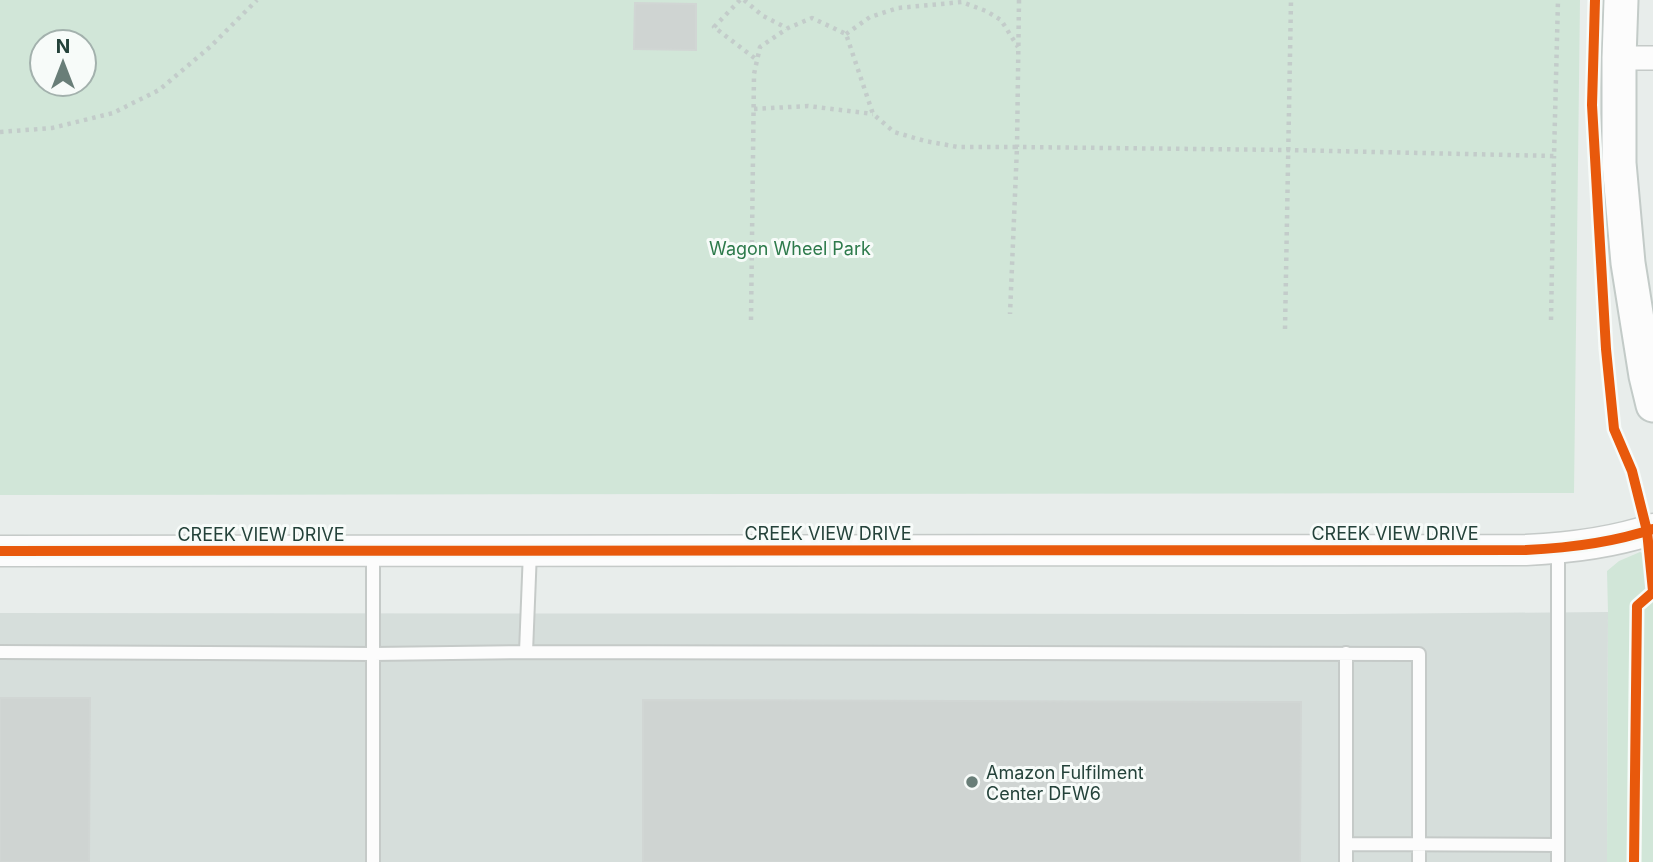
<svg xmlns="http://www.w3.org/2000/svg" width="1653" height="862" viewBox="0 0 1653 862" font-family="Inter,sans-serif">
	<rect width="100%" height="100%" fill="#e8edeb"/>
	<path fill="#d6dedb" d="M1608 612 1607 862H0V613L1342 614Z"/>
	<path fill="#d1e6d8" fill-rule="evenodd" d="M0 0H1580L1574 493 0 495ZM42 42H84V84H42Z
		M1640 552 1653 557V862H1607L1608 612 1607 571 1619 561Z"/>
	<path fill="#cfd4d2" stroke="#d1d6d4" stroke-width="2" d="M635 3 696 4V50L634 49Z
		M0 698H90L89 862H0Z
		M643 700 1301 702 1300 862H643Z"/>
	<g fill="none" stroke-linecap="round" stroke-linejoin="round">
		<defs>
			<path id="service" d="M530 551 526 652 1419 654V862
				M0 652 373 654 526 652
				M1346 844 1558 845
				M373 862V551
				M1346 862V653
				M1558 862V548"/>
			<path id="minor" d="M1619 58H1653"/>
			<path id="tertiary" d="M0 551 1526 550C1569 548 1612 543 1653 529"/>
			<path id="secondary" d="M1621 0 1619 58V163L1628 263 1646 376 1653 405"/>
		</defs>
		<use href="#service" stroke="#c5cac8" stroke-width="16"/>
		<use href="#minor" stroke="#c5cac8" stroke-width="26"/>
		<use href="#tertiary" stroke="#c5cac8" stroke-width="33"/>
		<use href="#secondary" stroke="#c3cbc8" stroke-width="37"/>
		<path stroke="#c3ccca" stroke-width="4.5" stroke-dasharray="3.5 5" stroke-linecap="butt" d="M740 0 714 27 757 60
			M744 0 763 16 787 28
			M1019 0 1017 147 1288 150 1554 156 1558 0
			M846 34 870 17 898 8 962 2 986 11 1001 20 1018 47
			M754 109 808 106 873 114
			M0 132 52 128 113 113 159 90 210 47 257 0
			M751 320 754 74 760 47 788 28 812 18 846 34 873 114 894 132 925 141 958 147H1017L1010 314
			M1551 320 1554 156
			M1285 329 1291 0"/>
		<use href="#service" stroke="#fcfcfc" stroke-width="12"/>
		<use href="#minor" stroke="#fcfcfc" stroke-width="23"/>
		<use href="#tertiary" stroke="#fcfcfc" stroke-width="30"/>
		<use href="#secondary" stroke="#fcfcfc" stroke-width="33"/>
		<defs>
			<path id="cycleway" d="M1595 0 1592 105 1606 349 1614 429 1632 471 1647 531 1653 591
				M0 551 1526 550C1569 548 1612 543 1653 529
				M1634 862 1637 606 1653 592"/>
		</defs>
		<use href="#cycleway" stroke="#f7fbf9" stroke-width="15"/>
		<use href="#cycleway" stroke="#e8590c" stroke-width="10"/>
	</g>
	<circle fill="#697e78" stroke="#f7fbf9" stroke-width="2.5" cx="972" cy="782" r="7"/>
	<g text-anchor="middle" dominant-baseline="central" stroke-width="6" stroke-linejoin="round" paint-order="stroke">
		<g font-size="18" fill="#2d7a4b" stroke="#f7fbf9">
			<text x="790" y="248">Wagon Wheel Park</text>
		</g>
		<g font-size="18" fill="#24423a" stroke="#f7fbf9">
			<text x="828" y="533">CREEK VIEW DRIVE</text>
			<text x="1395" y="533">CREEK VIEW DRIVE</text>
			<text x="261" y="534">CREEK VIEW DRIVE</text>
		</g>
		<g font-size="18" fill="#24423a" stroke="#f7fbf9" text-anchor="start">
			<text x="986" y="772">Amazon Fulfilment<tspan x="986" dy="21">Center DFW6</tspan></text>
		</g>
	</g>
	<g transform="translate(63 63)"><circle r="33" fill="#f7fbf9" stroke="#a3b1ad" stroke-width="2"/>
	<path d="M0-5L12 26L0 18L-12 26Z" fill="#697e78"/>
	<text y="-10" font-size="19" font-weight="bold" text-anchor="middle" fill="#24423a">N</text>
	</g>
</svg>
